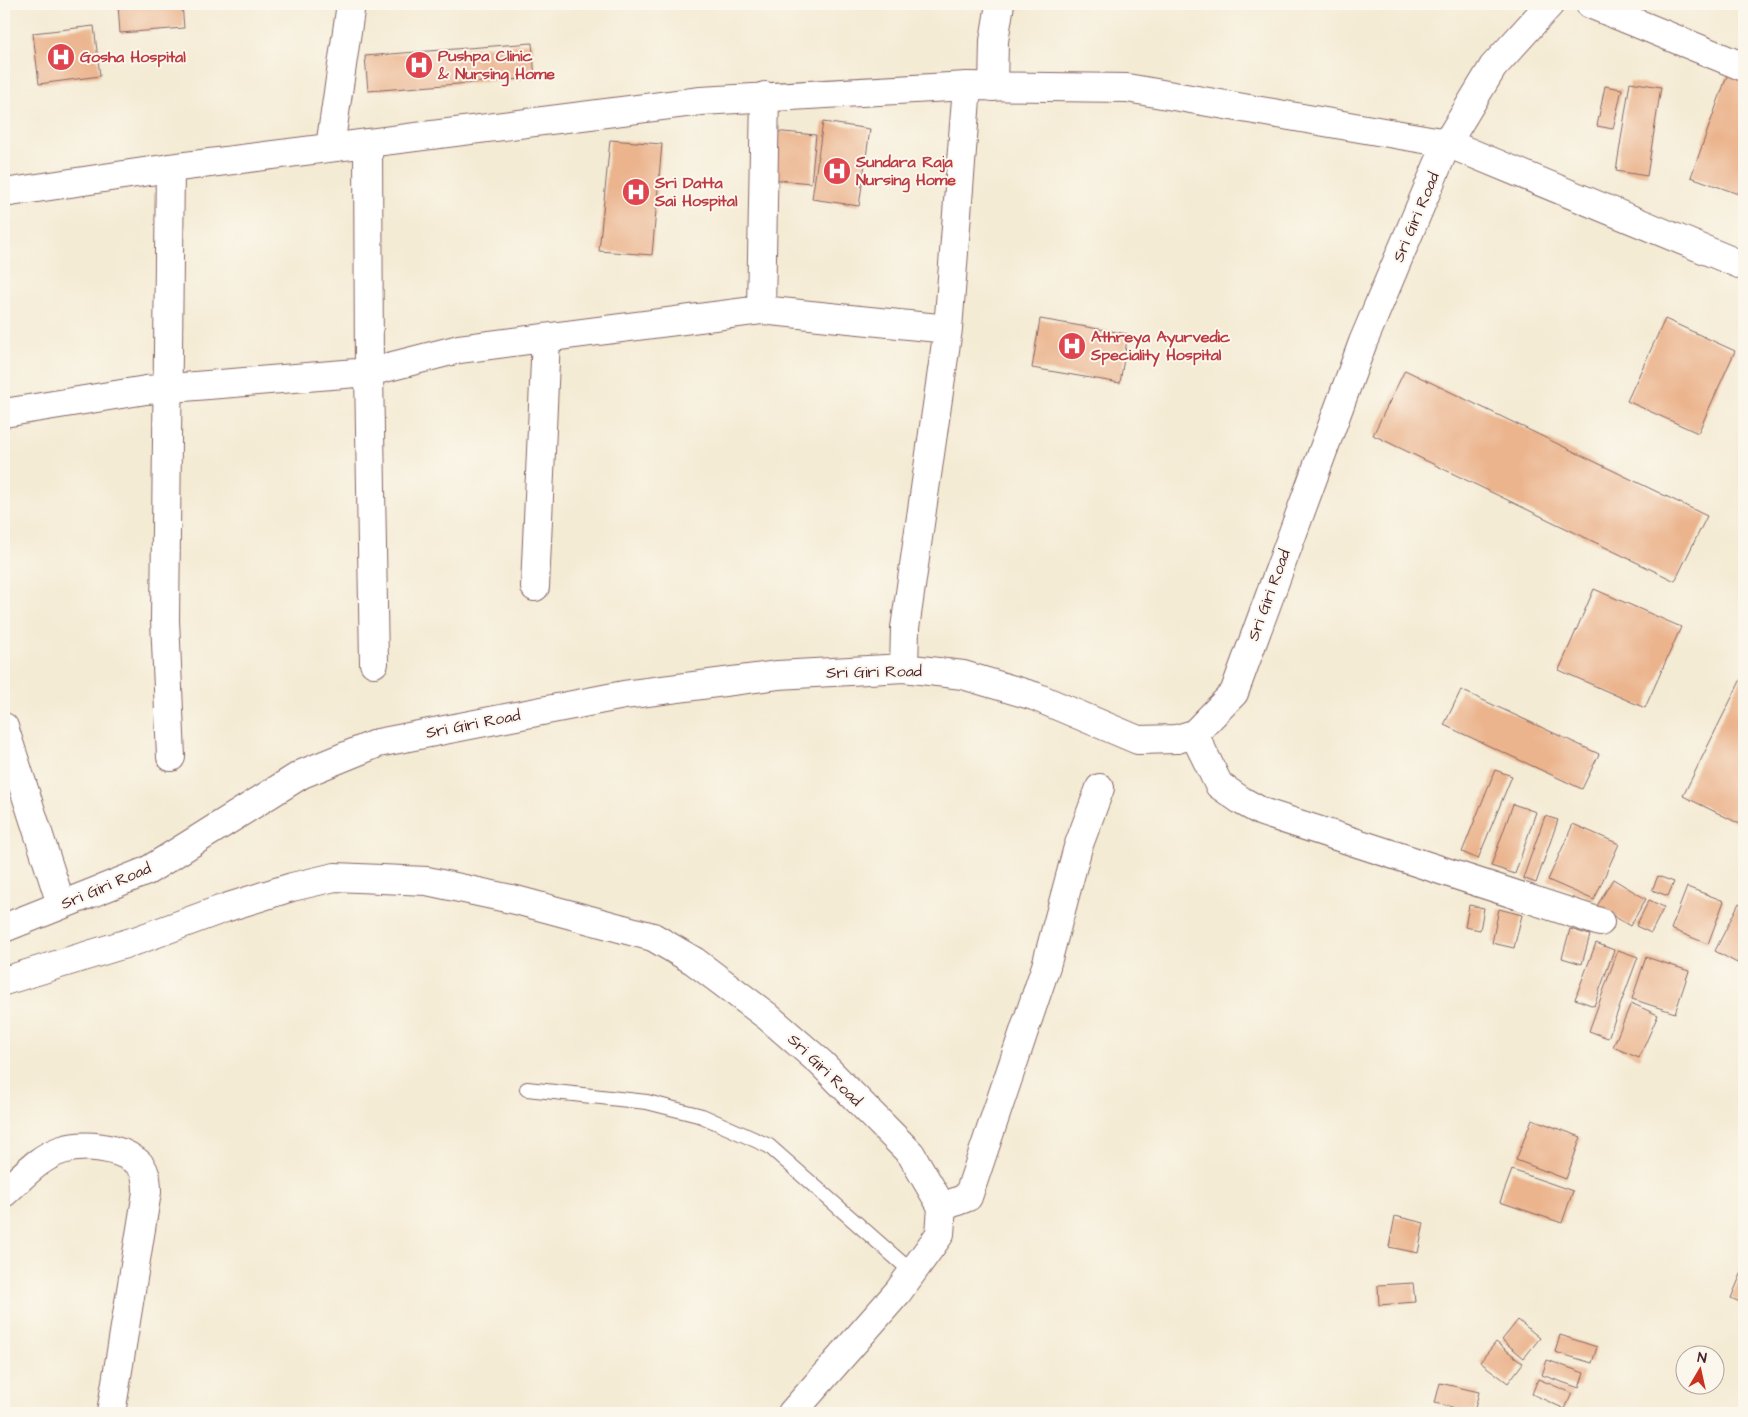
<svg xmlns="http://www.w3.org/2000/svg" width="1748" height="1417" viewBox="0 0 1748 1417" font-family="'Architects Daughter',sans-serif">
	<rect width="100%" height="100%" fill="#fbf7ec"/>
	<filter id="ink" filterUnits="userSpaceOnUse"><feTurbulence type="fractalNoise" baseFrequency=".02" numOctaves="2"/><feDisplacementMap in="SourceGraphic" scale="10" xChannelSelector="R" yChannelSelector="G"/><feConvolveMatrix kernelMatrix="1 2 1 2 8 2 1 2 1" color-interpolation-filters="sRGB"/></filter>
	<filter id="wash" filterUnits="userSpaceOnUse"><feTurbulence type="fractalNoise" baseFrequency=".0096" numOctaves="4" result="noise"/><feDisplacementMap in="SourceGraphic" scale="20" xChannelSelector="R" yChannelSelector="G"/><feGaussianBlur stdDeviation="1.12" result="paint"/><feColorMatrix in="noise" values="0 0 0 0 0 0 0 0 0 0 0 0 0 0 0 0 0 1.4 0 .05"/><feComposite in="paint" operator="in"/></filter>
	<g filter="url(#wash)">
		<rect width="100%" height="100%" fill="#f4ebd4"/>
		<g id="blocks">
			<path fill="#ebb48d" d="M118 4H182L184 28 120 33Z
				M94 26 100 76 39 84 33 33Z
				M532 43 535 78 368 91 365 56Z
				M1729 70 1744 75V196L1691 177Z
				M1630 82 1661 87 1647 176 1616 171Z
				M1605 86 1622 89 1613 129 1597 126Z
				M823 122 870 129 859 206 812 199Z
				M773 131 816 135 811 183 769 179Z
				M610 140 662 144 652 255 599 251Z
				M1040 319 1128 334 1120 383 1032 368Z
				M1665 319 1735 351 1698 433 1627 401Z
				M1405 370 1707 516 1675 581 1373 435Z
				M1594 589 1681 627 1645 708 1559 670Z
				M1744 673V826L1683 796Z
				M1461 690 1599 754 1582 789 1444 725Z
				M1495 770 1512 776 1478 859 1462 852Z
				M1513 804 1536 812 1515 874 1491 866Z
				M1545 816 1558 820 1536 883 1523 878Z
				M1573 824 1619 844 1594 900 1548 880Z
				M1658 876 1674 882 1668 896 1652 890Z
				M1613 879 1646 899 1630 926 1597 906Z
				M1687 887 1724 901 1708 944 1671 929Z
				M1649 900 1664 907 1651 933 1636 926Z
				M1739 903 1744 906V948L1737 963 1715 951Z
				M1469 905 1484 908 1480 930 1465 927Z
				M1499 909 1522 915 1514 948 1492 943Z
				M1570 929 1590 935 1582 964 1562 958Z
				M1596 943 1614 950 1594 1006 1575 999Z
				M1618 950 1638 957 1608 1038 1589 1031Z
				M1646 957 1689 971 1675 1013 1632 999Z
				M1631 1003 1658 1015 1639 1058 1613 1047Z
				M1532 1119 1581 1137 1566 1179 1516 1160Z
				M1512 1170 1573 1191 1562 1223 1500 1202Z
				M1395 1216 1424 1223 1418 1253 1389 1247Z
				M1744 1267V1304L1731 1298Z
				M1413 1283 1415 1302 1379 1305 1378 1285Z
				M1518 1320 1540 1338 1524 1358 1502 1340Z
				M1560 1335 1597 1347 1592 1363 1555 1352Z
				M1496 1342 1523 1363 1508 1383 1480 1362Z
				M1547 1360 1584 1373 1579 1388 1542 1375Z
				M1538 1379 1572 1393 1565 1409 1532 1394Z
				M1440 1383 1479 1392 1474 1412 1435 1403Z"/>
		</g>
	</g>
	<g filter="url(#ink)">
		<use href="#blocks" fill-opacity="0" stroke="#866666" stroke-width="1"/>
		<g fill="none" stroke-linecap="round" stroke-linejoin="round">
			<defs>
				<path id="service" d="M527 1089 647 1102 702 1116 769 1146 912 1272"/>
				<path id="minor" d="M1590 4 1744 67
					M993 87 994 41 1000 4
					M368 143 369 372 374 663
					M330 147 351 4
					M170 168 165 620 171 757
					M761 310 765 96
					M4 413 146 390 369 372 459 349 761 310 948 329
					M535 587 546 338
					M904 668 905 628 948 329 967 86
					M4 727 61 904
					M1194 734 1219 785 1242 801 1262 812 1600 922
					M4 928 147 871 302 774 378 743 624 695 778 675 904 668 963 675 1034 696 1138 740 1177 739 1194 734 1234 693 1363 342 1447 143
					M4 981 138 940 225 908 292 887 335 877 427 881 516 900 653 937 694 961 767 1016 821 1063 911 1154 942 1207 940 1234 898 1292 792 1413
					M4 1193C21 1178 39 1157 62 1150 84 1143 118 1147 136 1161 146 1168 147 1181 147 1192L111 1413
					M942 1207 968 1197 1046 966 1078 847 1100 788"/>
				<path id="tertiary" d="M1447 143 1493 67 1550 4
					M4 193 170 168 701 101 967 86 1127 88 1447 143 1744 266"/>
			</defs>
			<use href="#service" stroke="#866666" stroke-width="16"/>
			<use href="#minor" stroke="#866666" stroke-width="30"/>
			<use href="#tertiary" stroke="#866666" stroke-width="30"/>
			<use href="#service" stroke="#fff" stroke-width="14"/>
			<use href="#minor" stroke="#fff" stroke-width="28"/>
			<use href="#tertiary" stroke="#fff" stroke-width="28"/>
		</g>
	</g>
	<defs>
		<symbol id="hospital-disc" viewBox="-11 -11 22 22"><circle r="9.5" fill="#e0444e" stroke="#fbf7ec"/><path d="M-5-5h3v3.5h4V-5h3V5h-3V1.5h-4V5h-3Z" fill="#fff"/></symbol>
	</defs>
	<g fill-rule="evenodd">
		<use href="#hospital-disc" x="45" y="41" width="32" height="32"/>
		<use href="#hospital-disc" x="403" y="49" width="32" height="32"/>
		<use href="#hospital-disc" x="821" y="155" width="32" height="32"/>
		<use href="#hospital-disc" x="620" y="176" width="32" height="32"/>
		<use href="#hospital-disc" x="1056" y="330" width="32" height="32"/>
	</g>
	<g text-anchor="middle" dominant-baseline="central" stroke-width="4" stroke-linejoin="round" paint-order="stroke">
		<g font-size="16" font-weight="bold" fill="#be3a42" stroke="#fbf7ec" text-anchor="start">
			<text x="438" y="56">Pushpa Clinic<tspan x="438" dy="18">&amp; Nursing Home</tspan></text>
			<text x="80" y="57">Gosha Hospital</text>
			<text x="856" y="162">Sundara Raja<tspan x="856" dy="18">Nursing Home</tspan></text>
			<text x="655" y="183">Sri Datta<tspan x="655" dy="18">Sai Hospital</tspan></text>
			<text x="1091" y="337">Athreya Ayurvedic<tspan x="1091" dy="18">Speciality Hospital</tspan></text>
		</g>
		<g font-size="16" fill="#4a1f2b" stroke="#fbf7ec">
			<text transform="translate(1416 217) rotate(-67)">Sri Giri Road</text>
			<text transform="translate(1269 595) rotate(-70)">Sri Giri Road</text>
			<text transform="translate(874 672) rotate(-1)">Sri Giri Road</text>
			<text transform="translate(473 724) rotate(-11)">Sri Giri Road</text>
			<text transform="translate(106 886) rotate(-23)">Sri Giri Road</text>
			<text transform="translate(825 1070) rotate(44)">Sri Giri Road</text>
		</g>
	</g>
	<rect width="1748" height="1417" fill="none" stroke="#fbf7ec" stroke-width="20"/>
	<g transform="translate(1700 1370) rotate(9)"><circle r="24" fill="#fbf7ec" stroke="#b4a19f"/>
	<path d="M0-4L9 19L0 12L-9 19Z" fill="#c8321e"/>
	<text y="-8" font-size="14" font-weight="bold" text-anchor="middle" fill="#4a1f2b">N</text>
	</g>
</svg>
